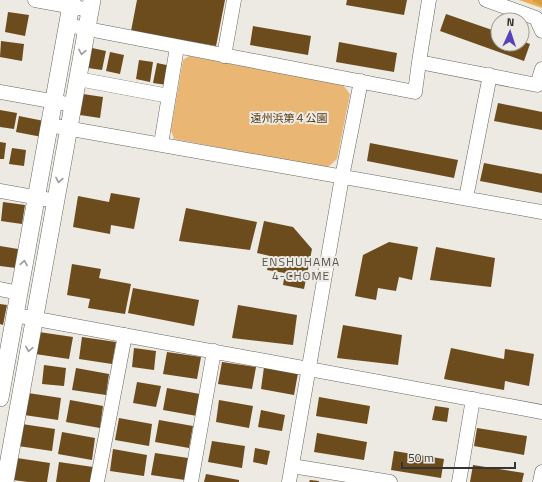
<svg xmlns="http://www.w3.org/2000/svg" width="542" height="482" viewBox="0 0 542 482" font-family="'Titillium Web','Noto Sans JP',sans-serif">
	<rect width="100%" height="100%" fill="#ede9e3"/>
	<path fill="#e9b773" d="M189 56 343 85 350 94 337 159 327 168 174 139 171 130 183 60Z"/>
	<path fill="#eaad54" d="M519 0H542V8Z"/>
	<g fill="none" stroke-linecap="round" stroke-linejoin="round">
		<path stroke="#d99d41" stroke-width="4.5" d="M535 0 542 3"/>
	</g>
	<path fill="#6c4c1c" d="M137 0H225L216 46 131 31Z
		M347 0H407L404 15 346 5Z
		M8 12 29 15 25 36 5 32Z
		M446 14 498 32V44H522V41L530 44 524 61 440 31Z
		M253 26 311 36 308 55 250 45Z
		M1 41 24 44 22 61 0 57Z
		M339 42 397 53 394 72 336 62Z
		M92 48 106 51 102 70 88 68Z
		M110 52 124 55 120 74 106 71Z
		M139 60 153 62 150 82 136 79Z
		M157 63 171 66 167 85 153 83Z
		M83 94 103 97 100 118 80 115Z
		M498 103 542 112V130L494 121Z
		M0 110 17 113 14 129 0 127Z
		M19 116 44 121 42 137 16 132Z
		M0 142 6 143 4 159H0Z
		M370 143 458 160 454 178 367 161Z
		M12 148 26 150 24 166 9 164Z
		M484 163 542 174V193L480 181Z
		M111 193 140 198 134 229 111 225 110 234 73 227 78 196 109 202Z
		M3 202 25 205 22 224 1 221Z
		M186 208 257 222 250 250 179 241Z
		M264 221 293 227 312 249 304 289 283 285 285 273 267 270 270 256 257 253Z
		M389 242 418 247 412 280 399 277 396 291 378 288 376 300 355 296 363 255Z
		M0 246 18 249 16 268 0 266Z
		M436 247 495 258 491 287 430 280Z
		M72 264 101 269 99 278 131 284 125 314 88 308 90 299 67 295Z
		M133 288 199 300 194 326 128 313Z
		M0 304 7 305 3 325 0 324Z
		M238 305 297 315 293 345 232 338Z
		M343 325 402 335 398 365 337 358Z
		M39 332 73 337 69 359 35 354Z
		M82 337 116 342 112 364 79 359Z
		M134 348 156 351 154 370 132 367Z
		M451 348 504 359 505 349 534 354 529 386 505 381 504 390 444 379Z
		M167 352 201 357 197 379 163 374Z
		M222 362 256 367 252 389 218 384Z
		M44 365 66 368 64 386 42 384Z
		M264 367 298 373 294 395 261 389Z
		M76 368 109 374 106 395 72 390Z
		M137 382 161 386 156 407 133 403Z
		M167 388 200 394 197 416 163 410Z
		M28 393 61 398 58 420 24 415Z
		M319 397 370 406 367 424 316 416Z
		M70 400 103 406 100 428 66 422Z
		M219 400 253 406 249 428 216 422Z
		M435 406 449 408 447 422 432 420Z
		M261 410 285 415 282 431 258 427Z
		M119 418 152 424 149 446 115 440Z
		M159 420 193 426 189 448 155 442Z
		M22 424 55 429 52 451 18 446Z
		M477 428 527 436 524 455 474 446Z
		M62 432 95 438 92 460 58 454Z
		M317 433 367 442 364 460 314 452Z
		M212 441 245 446 242 468 208 462Z
		M255 448 270 451 267 465 253 462Z
		M113 449 147 455 144 476 110 471Z
		M394 451 444 459 441 478 391 470Z
		M155 453 188 458 185 480 151 475Z
		M17 458 50 463 47 482H28L13 480Z
		M59 462 93 467 91 482H56Z
		M473 465 524 473 522 482H470Z
		M206 474 239 480V482H204Z
		M310 480 319 481V482H309Z"/>
	<g fill="none" stroke-linecap="round" stroke-linejoin="round">
		<defs>
			<path id="minor" d="M35 0 90 10
				M486 0 536 18 542 31
				M67 25 415 92 419 62 537 85 542 69
				M224 56 234 0
				M419 62 429 0
				M78 79 169 96
				M0 92 73 105
				M49 125 542 212
				M161 144 177 47
				M0 191 56 201
				M466 198 490 75
				M0 289 19 293
				M15 315 542 412
				M292 466 390 482
				M97 482 125 335
				M191 482 214 351
				M289 482 342 177 361 81
				M459 482 473 399
				M540 482 542 472"/>
			<path id="tertiary" d="M0 398 72 0
				M5 482 92 0"/>
		</defs>
		<use href="#minor" stroke="#6a6762" stroke-width="15"/>
		<use href="#tertiary" stroke="#6a6762" stroke-width="18"/>
		<use href="#minor" stroke="#fff" stroke-width="14"/>
		<use href="#tertiary" stroke="#fff" stroke-width="17"/>
	</g>
	<defs><path id="oneway-chevron" d="M-2-3.5L2.5 0L-2 3.5" fill="none" stroke-width="1.6" stroke-linecap="round" stroke-linejoin="round"/></defs>
	<g stroke="#9a9a98">
		<use href="#oneway-chevron" transform="translate(82 52) rotate(100)"/>
		<use href="#oneway-chevron" transform="translate(59 180) rotate(100)"/>
		<use href="#oneway-chevron" transform="translate(24 263) rotate(-80)"/>
		<use href="#oneway-chevron" transform="translate(29 349) rotate(100)"/>
	</g>
	<g text-anchor="middle" dominant-baseline="central" stroke-width="4" stroke-linejoin="round" paint-order="stroke">
		<g font-size="11" fill="#533a14" stroke="#ede9e3">
			<text x="289" y="118">遠州浜第４公園</text>
		</g>
		<g font-size="12" letter-spacing="1" fill="#57534f" stroke="#ede9e3">
			<text x="301" y="261">ENSHUHAMA<tspan x="301" dy="14">4-CHOME</tspan></text>
		</g>
	</g>
	<g transform="translate(510 32) rotate(3)"><circle r="19" fill="#ede9e3" stroke="#a4a19c"/>
	<path d="M0-3L7 15L0 10L-7 15Z" fill="#5643bb"/>
	<text y="-6" font-size="11" font-weight="bold" text-anchor="middle" fill="#363432">N</text>
	</g>
	<path d="M402 462v6h113v-6" fill="none" stroke="#363432" stroke-width="2"/>
	<text x="408" y="462" font-size="12" fill="#363432" stroke="#ede9e3" stroke-width="3" paint-order="stroke">50 m</text>
</svg>
